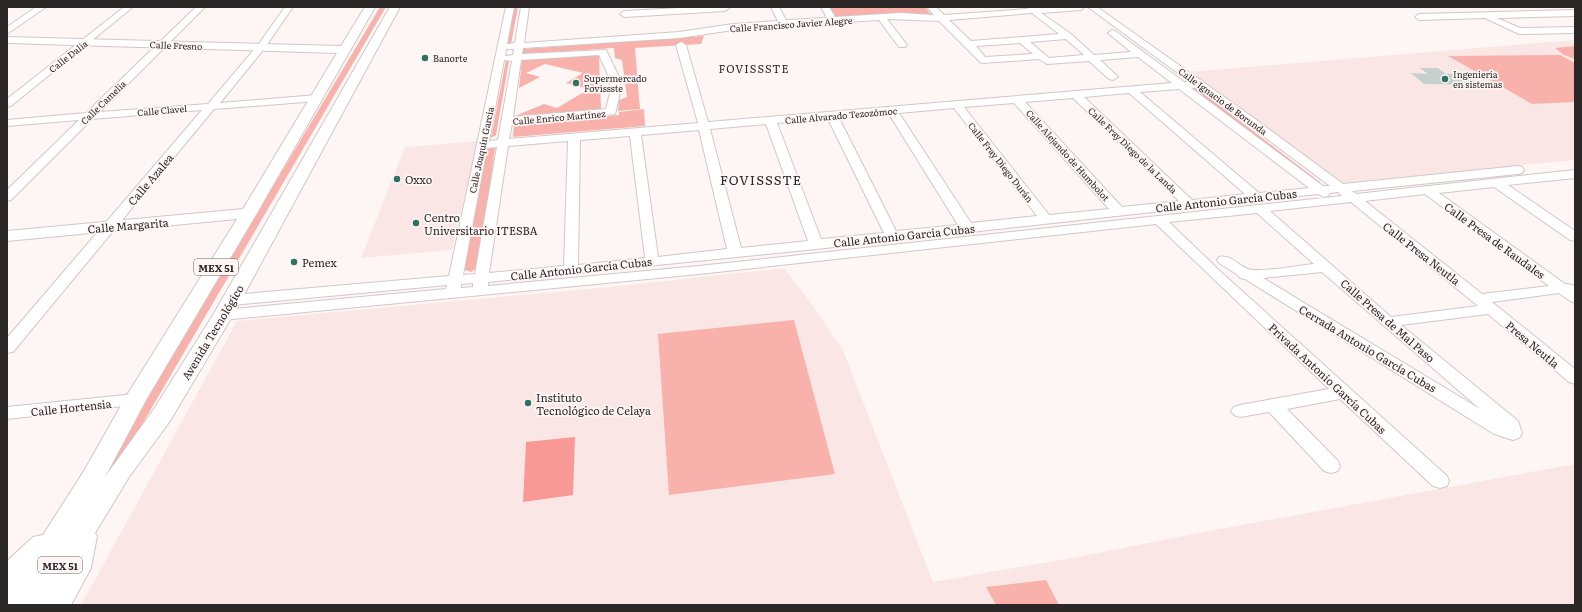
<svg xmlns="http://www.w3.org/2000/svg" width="1582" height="612" viewBox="0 0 1582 612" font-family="Literata,serif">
	<rect width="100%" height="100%" fill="#fef6f5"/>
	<path fill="#fae7e5" d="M1575 40V160L1340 183 1188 72Z
		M478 141 452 250 361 258 405 147Z
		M784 268 811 303 843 350 933 582 1072 558 1204 532 1575 464V605H81L237 321 599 288Z"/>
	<path fill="#f9b1ac" d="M380 7H386L113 474 101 475Z
		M514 7H518L511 44H507Z
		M830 7H925L933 17 837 19Z
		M704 36 701 44 635 48 640 109 618 111 619 100 627 97 622 60 615 58 614 48 522 54 523 49Z
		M1575 46V59L1564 55 1555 48Z
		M599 55 601 109 515 116 544 104 557 108 589 89 566 83 583 73 545 64 526 73 540 77 519 88 522 60Z
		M1560 55 1575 63V102L1532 104 1448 56Z
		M506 60 509 61 496 135 491 138Z
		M1194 86 1320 182 1321 186 1190 88Z
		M644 109 645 126 513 137 514 124 619 115V112Z
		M494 147 495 149 478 267 471 272 462 269 486 150 487 148Z
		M794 320 835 474 669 495 658 334Z
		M1046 580 1059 605H996L986 587Z"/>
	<path fill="#f99995" d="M575 437 573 495 523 502 526 442Z"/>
	<path fill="#c6d0cd" d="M1420 68H1438L1446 74H1465L1480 85 1424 84 1411 73 1428 74Z"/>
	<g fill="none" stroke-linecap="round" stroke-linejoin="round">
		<defs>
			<path id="minor" d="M36 7H46L7 34V27Z
				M124 7H133L11 106 7 107V99Z
				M196 7H205L100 112 208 104 258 45 285 7H293L264 49 220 103 317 95 322 98 317 101 214 109 13 352 7 353V338L202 110 92 119 11 200 7 201V190L79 120 7 126V120L86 113Z
				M506 7H514L507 44 515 43 521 7H529L524 43 679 32 733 24 778 21 771 7H779L786 20 827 18 821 7H829L835 17 900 13 934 15 927 7H936L944 15 1027 9 1029 7H1085L1081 10 1041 13 1071 34 1094 55 1131 52 1108 33 1112 30 1115 31 1184 82H1190L1088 7H1097L1251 116 1343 184 1518 166 1522 167 1524 170 1522 173 1518 174 1352 191 1356 194 1575 170V178L1508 185 1575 231V241L1570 240 1494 187 1439 193 1565 284 1573 285 1575 288V303L1570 301 1559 293 1492 302 1575 369V384L1569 382 1488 314 1401 325 1518 421 1522 433 1519 438 1513 440 1494 434 1245 279 1240 278 1238 275 1219 263 1217 260 1219 257C1233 254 1240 269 1252 270 1269 271 1296 266 1314 264L1257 213 1169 222 1221 272 1447 476 1449 481 1447 486 1440 488 1433 486 1340 399 1287 409 1338 461 1340 466 1338 471 1331 473 1324 471 1269 412 1240 417 1234 415 1231 411 1234 407 1240 405 1329 389 1156 224 699 274 223 320 218 318 215 315 218 312 223 310 446 289 447 285 232 305 227 303 225 300 227 297 232 295 449 276ZM1032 13 1059 34 971 41 949 20ZM887 19 939 21 980 62 983 63 1039 59 1047 64 1089 61 1109 79 1113 80 1118 77 1100 60 1138 57 1172 83 708 122 686 45 681 42 676 45 698 123 509 139 512 124 615 114 620 93V79L606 50 522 54 523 48 679 38 733 30 783 26 879 20 899 47H905L907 45ZM1066 39 1084 55 1049 58 1030 42ZM1020 43 1033 54 985 57 976 46ZM506 49H514L513 55 505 56ZM599 55 610 79V93L606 109 513 117 521 60ZM504 60 512 61 498 140 489 141ZM1198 87 1330 186H1323L1191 88ZM1179 89 1309 188 1259 193 1140 92ZM1129 93 1245 194 1192 200 1084 97ZM1073 98 1179 201 1122 207 1025 102ZM1014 103 1109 209 1049 215 964 107ZM954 108 1037 216 971 223 899 113ZM889 114 958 225 896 231 839 118ZM828 119 884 233 821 239 777 123ZM766 124 808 241 741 248 710 129ZM699 130 727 249 658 257 641 135ZM630 136 645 258 578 265 580 140ZM568 141 564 266 489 273 508 146ZM497 147 475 274 463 275 487 148ZM1338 192 1342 196 699 266 488 286V282L816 249 1318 194 1324 197 1328 196 1330 193ZM1425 194 1549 286 1482 294 1365 201ZM1351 202 1478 306 1391 317 1270 211ZM1322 272 1480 409 1263 278ZM473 283V287L461 288V284Z
				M699 7 729 8 725 11 624 17 620 14 624 11Z
				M1575 10V16L1497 18 1520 28 1575 27V33L1519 34 1485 18 1419 20 1415 17 1419 14Z
				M135 394 141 396 144 400 141 404 7 419V407Z"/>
			<path id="major" d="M365 7H375L257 213 146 400 105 477 154 409 213 315 390 7H400L233 315 170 421 129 477 95 533 97 536 91 568 71 605H7V561L33 537 43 535 84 471 127 395 237 219 7 241V231L243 209 337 53 7 43V37L341 46Z"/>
		</defs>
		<use href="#minor" stroke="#d1c7c7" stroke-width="2"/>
		<use href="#major" stroke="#d1c7c7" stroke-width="2"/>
		<use href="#minor" fill="#fff" fill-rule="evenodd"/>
		<use href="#major" fill="#fff" fill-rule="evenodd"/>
	</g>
	<g fill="#2e7264" stroke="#fef6f5" stroke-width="1.5">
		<circle cx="425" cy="58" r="4"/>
		<circle cx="1445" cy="79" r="4"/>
		<circle cx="576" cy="83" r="4"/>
		<circle cx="397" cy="179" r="4"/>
		<circle cx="416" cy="223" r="4"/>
		<circle cx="294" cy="262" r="4"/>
		<circle cx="528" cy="403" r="4"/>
	</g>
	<g text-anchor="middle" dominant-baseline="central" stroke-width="3.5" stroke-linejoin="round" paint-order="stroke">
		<g font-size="9" fill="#2b2727" stroke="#fef6f5">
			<text transform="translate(791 24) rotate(-4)">Calle Francisco Javier Alegre</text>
			<text transform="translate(176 45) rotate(2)">Calle Fresno</text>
			<text transform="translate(68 56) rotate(-38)">Calle Dalia</text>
			<text transform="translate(1223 101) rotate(36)">Calle Ignacio de Borunda</text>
			<text transform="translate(103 102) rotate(-44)">Calle Camelia</text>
			<text transform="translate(162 110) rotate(-5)">Calle Clavel</text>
			<text transform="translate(841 115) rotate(-5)">Calle Alvarado Tezozómoc</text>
			<text transform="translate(559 117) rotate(-5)">Calle Enrico Martínez</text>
			<text transform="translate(481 150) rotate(-78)">Calle Joaquín García</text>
			<text transform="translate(1133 150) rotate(44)">Calle Fray Diego de la Landa</text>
			<text transform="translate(1068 155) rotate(48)">Calle Alejando de Humbolot</text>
			<text transform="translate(1001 162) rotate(52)">Calle Fray Diego Durán</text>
		</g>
		<g font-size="9" fill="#2b2727" stroke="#fef6f5" text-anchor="start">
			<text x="433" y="58">Banorte</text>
			<text x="1453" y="74">Ingeniería<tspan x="1453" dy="10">en sistemas</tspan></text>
			<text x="584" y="78">Supermercado<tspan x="584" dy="10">Fovissste</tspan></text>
		</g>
		<g fill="#fef6f5" stroke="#6a6565" stroke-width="1">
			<rect x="194" y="259" width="44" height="16" rx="3"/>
			<rect x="38" y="557" width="44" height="16" rx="3"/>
		</g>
		<g font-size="10" font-weight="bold" fill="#2b2727">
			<text x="216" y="267">MEX 51</text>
			<text x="60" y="565">MEX 51</text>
		</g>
		<g font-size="11" letter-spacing="1" fill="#2b2727" stroke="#fef6f5">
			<text x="754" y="68">FOVISSSTE</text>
		</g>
		<g font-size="11" fill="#2b2727" stroke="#fef6f5">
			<text transform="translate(150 179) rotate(-50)">Calle Azalea</text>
			<text transform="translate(1226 200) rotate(-6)">Calle Antonio García Cubas</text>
			<text transform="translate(128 225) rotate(-5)">Calle Margarita</text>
			<text transform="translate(904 235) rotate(-6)">Calle Antonio García Cubas</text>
			<text transform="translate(1495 240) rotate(36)">Calle Presa de Raudales</text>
			<text transform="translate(1422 253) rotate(38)">Calle Presa Neutla</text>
			<text transform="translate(581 268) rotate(-6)">Calle Antonio García Cubas</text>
			<text transform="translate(1388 320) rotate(41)">Calle Presa de Mal Paso</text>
			<text transform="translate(212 332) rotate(-59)">Avenida Tecnológico</text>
			<text transform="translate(1533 344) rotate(40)">Presa Neutla</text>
			<text transform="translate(1368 348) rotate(31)">Cerrada Antonio García Cubas</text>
			<text transform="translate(1328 378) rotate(43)">Privada Antonio García Cubas</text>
			<text transform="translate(71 407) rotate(-6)">Calle Hortensia</text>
		</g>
		<g font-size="11" fill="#2b2727" stroke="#fef6f5" text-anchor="start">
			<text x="405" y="179">Oxxo</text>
			<text x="424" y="217">Centro<tspan x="424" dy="13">Universitario ITESBA</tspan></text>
			<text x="302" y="262">Pemex</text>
			<text x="536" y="397">Instituto<tspan x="536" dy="13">Tecnológico de Celaya</tspan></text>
		</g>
		<g font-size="13" letter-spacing="1" fill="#2b2727" stroke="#fef6f5">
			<text x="761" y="179">FOVISSSTE</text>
		</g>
	</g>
	<rect width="1582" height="612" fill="none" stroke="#2b2727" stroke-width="16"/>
</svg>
